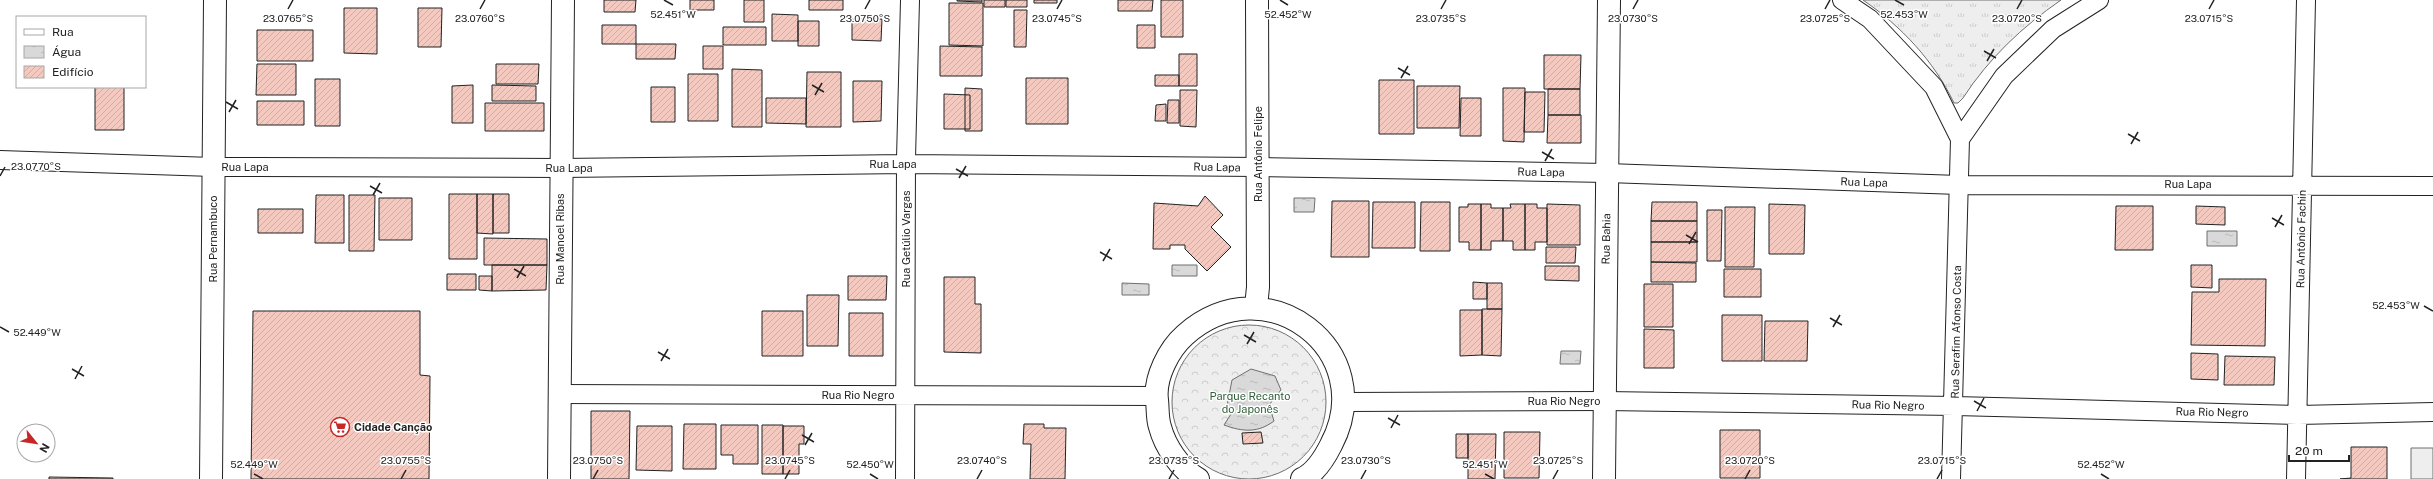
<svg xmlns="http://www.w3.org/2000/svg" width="2433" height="479" viewBox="0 0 2433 479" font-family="'Public Sans',sans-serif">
	<defs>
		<pattern id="grass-tufts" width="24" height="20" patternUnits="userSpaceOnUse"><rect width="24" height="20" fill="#eee"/><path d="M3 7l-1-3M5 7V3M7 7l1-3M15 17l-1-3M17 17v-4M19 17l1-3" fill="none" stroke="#ccc"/></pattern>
		<pattern id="park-crowns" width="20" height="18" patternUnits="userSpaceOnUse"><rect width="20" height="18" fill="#eee"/><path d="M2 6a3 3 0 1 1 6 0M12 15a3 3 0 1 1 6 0" fill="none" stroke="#ccc"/></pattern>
		<pattern id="water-ripples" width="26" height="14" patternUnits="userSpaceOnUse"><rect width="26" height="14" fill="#d9d9d9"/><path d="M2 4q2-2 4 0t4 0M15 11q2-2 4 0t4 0" fill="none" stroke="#bababa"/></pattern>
		<pattern id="building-hatch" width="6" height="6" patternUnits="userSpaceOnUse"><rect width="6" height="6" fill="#f3c9c0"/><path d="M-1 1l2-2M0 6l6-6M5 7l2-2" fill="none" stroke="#d0aca5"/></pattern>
	</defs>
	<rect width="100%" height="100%" fill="#fff"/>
	<path fill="url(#grass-tufts)" stroke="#6f6f6f" d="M1863 0H2061C2022 27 1989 58 1963 98L1958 103H1954C1934 61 1901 26 1863 0Z"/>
	<path fill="url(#park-crowns)" stroke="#6f6f6f" d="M1172 402a77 77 0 1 1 154 0a77 77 0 1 1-154 0Z"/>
	<path fill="#eee" stroke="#6f6f6f" d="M2411 448H2433V479H2411Z"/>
	<path fill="url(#water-ripples)" stroke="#6f6f6f" d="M1294 198H1315L1314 212H1294Z
		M2207 231H2237V246H2207Z
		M1172 265H1197V276H1172Z
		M1122 283 1149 284V295H1122Z
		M1561 351H1581L1580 364H1560Z
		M1251 369 1275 376 1281 390 1269 405 1274 421C1258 433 1243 432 1224 425L1231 414 1227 406 1232 380Z"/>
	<path fill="url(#building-hatch)" stroke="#222" d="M604 0H636L635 12H604Z
		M690 0H714V10H690Z
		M744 0H764V22H744Z
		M809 0H843V10H809Z
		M957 0H982V2L957 1Z
		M984 0H1005V7H984Z
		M1006 0H1027V7H1006Z
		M1034 0H1057V3H1034Z
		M1118 0H1153L1152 11H1118Z
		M1161 0H1183V37H1161Z
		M949 3H983V46L949 45Z
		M344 8H377V54L344 53Z
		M418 8H442L441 47H418Z
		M1014 10H1027L1026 47H1014Z
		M772 14 798 15V41H772Z
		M852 19H882L881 41 852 40Z
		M798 21H819V46H798Z
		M602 25H636V44H602Z
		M1137 25H1155V48H1137Z
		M723 27H766V45H723Z
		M257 30H313V61H257Z
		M636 44H676L675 59H636Z
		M703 46H723V69H703Z
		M940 46 982 47V76H940Z
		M1179 54H1197V86H1179Z
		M1544 55H1581L1580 89H1544Z
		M257 64H296V95H256Z
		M496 64H539L538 84H496Z
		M732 69 762 70V127H732Z
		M807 72H841V127H806Z
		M688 74H718V121H688Z
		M1155 75H1179V86H1155Z
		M1026 78H1068V124H1026Z
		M315 79H340V126H315Z
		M1379 80H1414V134H1379Z
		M853 81H882L881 121 853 122Z
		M473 85V123H452V86Z
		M492 85 536 86V101H492Z
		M1417 86H1460L1459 128H1417Z
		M95 87H124V130H95Z
		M651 87H675V122H651Z
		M965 88 982 89V131H965Z
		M1503 88H1525L1524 142 1503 141Z
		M1548 89H1580V115H1548Z
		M1180 90H1197L1196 127 1180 126Z
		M1525 92H1545L1544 132H1524Z
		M944 94 970 95V129H944Z
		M766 98H806V124L766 123Z
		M1461 98H1481V136H1460Z
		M1168 100H1179V123H1167Z
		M257 101H304V125H257Z
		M485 103H544V131H485Z
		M1166 104V121H1155L1156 105Z
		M1548 115H1581V143H1547Z
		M449 194H477V259H449Z
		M477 194H493V234L477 233Z
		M493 194H509V233H493Z
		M316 195H344V243H315Z
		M349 195H375L374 251H349Z
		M1205 196 1223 215 1211 227 1231 247 1207 271 1185 249V245H1170V249H1153L1154 203 1198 206Z
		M379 198H412V240H379Z
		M1332 201H1369V257H1331Z
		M1373 202H1415V248H1372Z
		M1421 202H1450V251H1420Z
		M1652 202H1697V221H1651Z
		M1468 204H1481V250H1469V242H1459V207H1468Z
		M1481 204H1491V208H1503V241H1491V250H1481Z
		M1510 204H1525V250H1513V241H1503V208H1511Z
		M1525 204H1537V208H1547V242H1535V250H1525Z
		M1547 204 1580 205V245H1547Z
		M1769 204 1805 205 1804 254H1769Z
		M2116 206H2153V250H2115Z
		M2196 206 2225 207V225L2196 224Z
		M1725 207H1755L1754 267H1725Z
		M258 209H303V233H258Z
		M1707 210H1722L1721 261H1707Z
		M1651 221H1697V242H1651Z
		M484 238 547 239V265H484Z
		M1651 242H1697V262H1651Z
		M1546 247H1576L1575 263H1546Z
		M1651 262 1696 263V282H1651Z
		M492 265H547L546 290 492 291Z
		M2191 265H2212V288L2191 287Z
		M1545 266H1579V281L1545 280Z
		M1724 269H1761V297H1724Z
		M447 274H476V290H447Z
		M479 276H492V291L479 290Z
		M848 276H887L886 300H848Z
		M944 277H975V304H981V353L944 352Z
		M2219 279H2266L2265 346 2191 345 2192 292H2219Z
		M1473 282 1487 283V299H1473Z
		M1487 283H1502V309H1487Z
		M1644 284H1673V327H1644Z
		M807 295H839L838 346H807Z
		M1482 309H1502L1501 356 1482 355Z
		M1460 310H1482V355L1460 356Z
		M253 311H420V375L430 376 429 479H251Z
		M762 311H803V356H762Z
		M849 313H883V356H849Z
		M1722 315H1762V361H1722Z
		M1765 321H1808L1807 361H1764Z
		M1644 329 1674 330V368H1644Z
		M2191 353 2218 354V380L2191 379Z
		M2225 356 2275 357 2274 385H2224Z
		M591 411H630L629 479H591Z
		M684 424H716V469H683Z
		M1024 424H1044V428H1066L1065 479H1030L1031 444H1023Z
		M721 425H758V464H733V455H721Z
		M762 425H783V474H762Z
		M637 426H672V471L636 470Z
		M783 426H804V444H799V474H783Z
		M1720 430H1760V478H1720Z
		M1261 432 1263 443 1243 444 1242 433Z
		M1504 432H1540L1539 478H1504Z
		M1456 434H1468V458H1456Z
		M1468 434H1496L1495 479H1468Z
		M2351 447H2387V479H2340L2351 478Z
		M49 477 113 478V479H49Z"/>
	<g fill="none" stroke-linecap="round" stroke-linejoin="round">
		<defs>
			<path id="minor" d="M1842 0 1870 19 1934 87 1960 139 1951 479
				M1960 139 2004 76 2053 29 2099 0
				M0 160 213 167 560 168 906 164 1258 167 1607 173 1959 185 2433 186
				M559 394 1156 396
				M1344 402 1605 401 1955 406 2298 415 2433 412
				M905 479 906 159 910 0
				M2296 479 2306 0"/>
			<path id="tertiary" d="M1256 307 1258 287 1257 0
				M211 479 215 0
				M559 479 563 0
				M1198 479C1180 469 1165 446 1160 427 1157 418 1158 408 1157 400 1154 378 1169 349 1185 335 1266 263 1381 351 1331 445 1325 457 1315 473 1302 479
				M1604 479 1609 0"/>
		</defs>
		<use href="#minor" stroke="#222" stroke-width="20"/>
		<use href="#tertiary" stroke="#222" stroke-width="24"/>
		<use href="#minor" stroke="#fff" stroke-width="18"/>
		<use href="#tertiary" stroke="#fff" stroke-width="22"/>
	</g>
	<path fill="none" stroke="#222" stroke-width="1.5" d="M664 0 673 5M1280 0 1288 5M1895 0 1904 5M288 9 293 0M480 9 485 0M865 9 870 0M1057 9 1062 0M1441 9 1446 0M1633 9 1638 0M1825 9 1830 0M2017 9 2022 0M2209 9 2214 0M1984 51 1996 58M1987 61 1994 49M1398 68 1410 75M1401 78 1408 66M812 85 824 92M815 95 822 83M226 102 238 109M229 112 236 100M2128 134 2140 141M2131 144 2138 132M1542 152 1554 159M1545 161 1552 149M956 169 968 176M0 176 5 167M959 178 966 166M370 186 382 193M373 195 380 183M2272 218 2284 225M2275 227 2282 215M1686 235 1698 242M1689 244 1696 232M1100 252 1112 259M1103 261 1110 249M514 269 526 276M517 278 524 266M2424 306 2433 311M1830 318 1842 325M0 327 9 332M1833 327 1840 315M1244 335 1256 342M1247 344 1254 332M658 352 670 359M661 361 668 349M72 369 84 376M75 379 82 366M1974 401 1986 408M1977 411 1984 398M1388 418 1400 425M1391 428 1398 415M802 435 814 442M805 445 812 433M254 474 263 479M870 474 878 479M1485 474 1494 479M2101 474 2109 479M401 479 406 470M593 479 598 470M785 479 790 470M977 479 982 470M1169 479 1174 470M1361 479 1366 470M1553 479 1558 470M1745 479 1750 470M1937 479 1942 470"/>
	<defs>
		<symbol id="supermarket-ring" viewBox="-11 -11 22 22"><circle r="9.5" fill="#fff" stroke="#c62828" stroke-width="1.5"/><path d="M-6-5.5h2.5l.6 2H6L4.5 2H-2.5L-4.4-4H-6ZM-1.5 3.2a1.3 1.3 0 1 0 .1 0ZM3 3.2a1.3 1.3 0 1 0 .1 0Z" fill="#c62828"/></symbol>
	</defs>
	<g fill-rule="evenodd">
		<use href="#supermarket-ring" x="329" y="416" width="22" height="22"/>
	</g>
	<g text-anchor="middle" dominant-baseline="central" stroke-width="3" stroke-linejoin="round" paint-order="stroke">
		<g font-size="11" fill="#222" stroke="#fff">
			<text transform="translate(1258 154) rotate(-90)">Rua Antônio Felipe</text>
			<text x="893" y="164">Rua Lapa</text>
			<text x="245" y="167">Rua Lapa</text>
			<text transform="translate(1217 167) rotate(1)">Rua Lapa</text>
			<text x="569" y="168">Rua Lapa</text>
			<text transform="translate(1541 172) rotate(1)">Rua Lapa</text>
			<text transform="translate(1864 182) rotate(2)">Rua Lapa</text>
			<text x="2188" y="184">Rua Lapa</text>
			<text transform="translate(213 239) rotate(-90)">Rua Pernambuco</text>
			<text transform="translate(560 239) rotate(-90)">Rua Manoel Ribas</text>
			<text transform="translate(906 239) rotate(-90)">Rua Getúlio Vargas</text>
			<text transform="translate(1606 239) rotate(-89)">Rua Bahia</text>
			<text transform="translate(2301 239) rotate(-89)">Rua Antônio Fachin</text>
			<text transform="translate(1956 332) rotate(-89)">Rua Serafim Afonso Costa</text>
			<text x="858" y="395">Rua Rio Negro</text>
			<text x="1564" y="401">Rua Rio Negro</text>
			<text transform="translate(1888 405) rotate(1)">Rua Rio Negro</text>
			<text transform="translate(2212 412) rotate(1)">Rua Rio Negro</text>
		</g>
		<g font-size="11" fill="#2f5e38" stroke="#fff">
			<text x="1250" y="396">Parque Recanto<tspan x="1250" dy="13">do Japonês</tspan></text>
		</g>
		<g font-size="11" font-weight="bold" fill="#222" stroke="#fff" text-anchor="start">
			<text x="354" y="427">Cidade Canção</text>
		</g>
	</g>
	<g font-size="10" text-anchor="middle" fill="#222" stroke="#fff" stroke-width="3" stroke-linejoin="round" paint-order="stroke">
		<text x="673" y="18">52.451°W</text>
		<text x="1288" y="18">52.452°W</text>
		<text x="1904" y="18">52.453°W</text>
		<text x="865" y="22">23.0750°S</text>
		<text x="1441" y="22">23.0735°S</text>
		<text x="1633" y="22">23.0730°S</text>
		<text x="2017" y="22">23.0720°S</text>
		<text x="2209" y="22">23.0715°S</text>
		<text x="288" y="22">23.0765°S</text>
		<text x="480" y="22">23.0760°S</text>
		<text x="1057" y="22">23.0745°S</text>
		<text x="1825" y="22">23.0725°S</text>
		<text x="36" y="170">23.0770°S</text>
		<text x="2396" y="309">52.453°W</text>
		<text x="37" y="336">52.449°W</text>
		<text x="406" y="464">23.0755°S</text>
		<text x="598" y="464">23.0750°S</text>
		<text x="790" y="464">23.0745°S</text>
		<text x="982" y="464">23.0740°S</text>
		<text x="1174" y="464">23.0735°S</text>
		<text x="1366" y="464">23.0730°S</text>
		<text x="1558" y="464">23.0725°S</text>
		<text x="1750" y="464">23.0720°S</text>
		<text x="1942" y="464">23.0715°S</text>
		<text x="254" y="468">52.449°W</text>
		<text x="870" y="468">52.450°W</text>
		<text x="1485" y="468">52.451°W</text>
		<text x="2101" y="468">52.452°W</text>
	</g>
	<rect x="16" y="16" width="130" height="72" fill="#ffffff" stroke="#a7a7a7"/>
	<rect x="24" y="29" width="20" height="6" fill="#ffffff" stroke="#a7a7a7"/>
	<text x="52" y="36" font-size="12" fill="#222222">Rua</text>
	<rect x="24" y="46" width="20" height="12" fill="url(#water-ripples)" stroke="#a7a7a7"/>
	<text x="52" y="56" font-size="12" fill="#222222">Água</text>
	<rect x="24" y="66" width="20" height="12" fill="url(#building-hatch)" stroke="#a7a7a7"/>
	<text x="52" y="76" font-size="12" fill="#222222">Edifício</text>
	<g transform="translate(36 443) rotate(120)"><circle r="19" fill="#ffffff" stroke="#a7a7a7"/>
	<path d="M0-3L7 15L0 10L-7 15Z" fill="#c62828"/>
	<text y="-6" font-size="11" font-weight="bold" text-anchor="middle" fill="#222222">N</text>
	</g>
	<path d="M2289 455v6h60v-6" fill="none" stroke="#222222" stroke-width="2"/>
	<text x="2295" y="455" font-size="12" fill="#222222" stroke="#ffffff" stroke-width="3" paint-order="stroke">20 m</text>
</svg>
